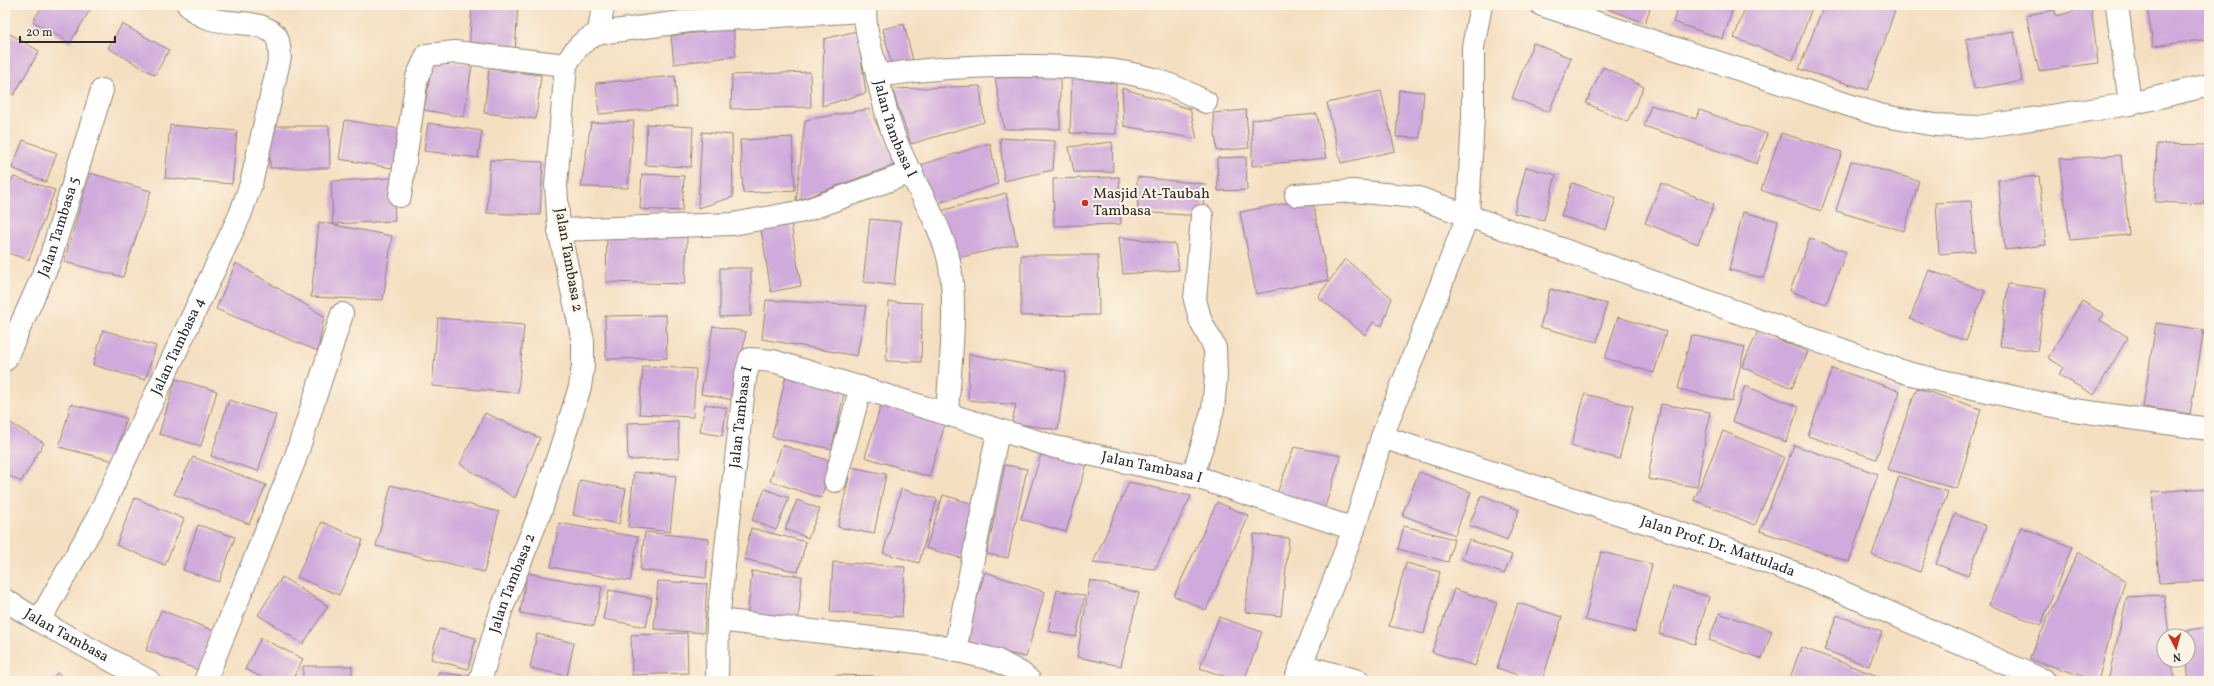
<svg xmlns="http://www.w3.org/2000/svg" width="2214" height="686" viewBox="0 0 2214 686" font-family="Vollkorn,serif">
	<rect width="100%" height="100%" fill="#fcf5e5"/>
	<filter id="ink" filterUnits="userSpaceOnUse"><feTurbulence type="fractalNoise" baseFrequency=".025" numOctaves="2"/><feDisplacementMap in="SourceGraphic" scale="8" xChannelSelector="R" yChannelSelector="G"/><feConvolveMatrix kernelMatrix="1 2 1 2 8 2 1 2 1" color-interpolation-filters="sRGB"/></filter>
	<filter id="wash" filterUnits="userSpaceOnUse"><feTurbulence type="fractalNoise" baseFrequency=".012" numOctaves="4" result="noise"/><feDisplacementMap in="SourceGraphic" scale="16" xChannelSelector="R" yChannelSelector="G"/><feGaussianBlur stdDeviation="0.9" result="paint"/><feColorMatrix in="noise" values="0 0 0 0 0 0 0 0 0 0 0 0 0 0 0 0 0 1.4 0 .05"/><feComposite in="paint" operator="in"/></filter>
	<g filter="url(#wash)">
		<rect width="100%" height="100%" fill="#f5dfc1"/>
		<g id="blocks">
			<path fill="#d0aadc" d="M43 5H93L70 43 33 21Z
				M472 5H518L515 53 469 51Z
				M1609 5H1651L1645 23 1608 9Z
				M1679 5H1734L1723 39 1673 22Z
				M1746 5H1813L1793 60 1734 38Z
				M1824 5H1889L1896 7 1868 90 1799 69Z
				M2074 5H2091L2098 63 2039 71 2026 15 2055 10 2056 16 2075 11Z
				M2147 5H2209V39L2153 46Z
				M122 24 169 50 155 75 108 48Z
				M904 24 914 65 893 71 883 29Z
				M733 28 736 56 674 64 671 36Z
				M5 31 39 51 14 95 5 89Z
				M857 31 866 93 822 106 824 39Z
				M2014 31 2022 81 1974 89 1966 39Z
				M1533 43 1571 58 1549 112 1512 98Z
				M433 59 472 65 464 117 424 110Z
				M1603 67 1644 87 1627 122 1586 103Z
				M489 69 541 75 536 119 484 113Z
				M810 72 811 107 731 109 732 75Z
				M675 76 677 107 599 114 596 83Z
				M1060 76V129H1004L995 78Z
				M1072 78 1116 83V134L1070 133Z
				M980 86 984 122 911 144 892 89Z
				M1122 88 1190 109 1197 139 1124 126Z
				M1399 90 1424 92 1420 138 1396 137Z
				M1381 91 1395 151 1341 163 1327 103Z
				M1651 105 1696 119 1700 110 1767 134 1757 164 1644 126Z
				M869 109 897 164 796 201 805 120Z
				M1246 110 1249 148 1217 151 1213 113Z
				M1317 114 1326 158 1252 166V120Z
				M345 120 405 130 398 169 339 159Z
				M634 121 628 188 581 187 591 123Z
				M428 123 482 131 478 158 424 151Z
				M647 124 693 127 691 167 645 165Z
				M170 125 237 131 232 184 165 178Z
				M269 126H329L330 168H270Z
				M702 132 732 135 733 197 698 208Z
				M1781 133 1842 152 1821 211 1761 190Z
				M792 137 795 190 743 193 740 140Z
				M1000 138 1055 141 1053 170 1004 181Z
				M23 140 57 153 46 182 12 168Z
				M1112 142 1113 172H1074L1069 147Z
				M990 143 998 184 935 204 917 166Z
				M2157 144 2206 145 2205 204 2155 202Z
				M2121 155 2129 235 2070 240 2059 159Z
				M1246 157 1247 190 1218 191 1217 158Z
				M490 160 543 162 540 215 487 213Z
				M1851 161 1919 181 1904 231 1836 211Z
				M1526 167 1556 175 1544 220 1514 213Z
				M90 173 151 191 123 277 64 262Z
				M642 174 684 176 682 211 640 209Z
				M2039 176 2046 245 2005 250 1998 180Z
				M14 177 55 190 29 260 5 252V188Z
				M1119 177 1121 224 1054 226 1053 179Z
				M1137 177 1205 184 1202 216 1138 212Z
				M393 178 395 221 333 224 331 181Z
				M1572 183 1616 198 1606 230 1561 216Z
				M1661 183 1714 204 1698 244 1645 223Z
				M1006 193 1017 244 958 258 941 211Z
				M1312 198 1328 280 1256 294 1240 212Z
				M1971 201 1975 251 1939 254 1936 203Z
				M1743 212 1778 221 1764 278 1729 270Z
				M790 217 801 286 771 292 760 222Z
				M870 219 901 222 894 285 863 282Z
				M319 222 392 236 383 300 311 297Z
				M607 235 687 237 685 284 606 282Z
				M1119 237 1175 244 1179 270 1123 274Z
				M1810 238 1846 252 1826 304 1790 291Z
				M1021 255H1098L1099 315 1021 316Z
				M1345 259 1392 298 1382 326 1373 322 1365 335 1318 297Z
				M236 263 324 316 318 351 216 309Z
				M720 268H751V316L720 317Z
				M1929 270 1985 291 1966 341 1910 319Z
				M2008 284 2046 289 2037 351 2000 346Z
				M1550 289 1607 304 1597 342 1540 327Z
				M766 300 866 306 857 356 762 339Z
				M2082 301 2104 314 2100 320 2128 337 2094 395 2059 375 2063 367 2048 358Z
				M889 302 922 303 921 362 886 361Z
				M666 315 667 358 606 359 605 316Z
				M1618 317 1666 332 1654 373 1605 358Z
				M438 318 524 325 518 393 432 386Z
				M2156 323 2204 330 2190 414 2143 407Z
				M713 326 746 332 734 400 701 394Z
				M103 330 156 346 145 380 93 365Z
				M1758 331 1808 352 1792 388 1742 367Z
				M1691 335 1745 347 1732 401 1678 389Z
				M969 354 1066 372 1058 430 1012 423 1016 405 968 400Z
				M643 366 696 369 693 417 639 414Z
				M1832 368 1900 391 1876 459 1808 436Z
				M786 375 845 389 832 449 772 437Z
				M176 379 217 391 201 446 159 434Z
				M1745 386 1799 407 1786 442 1732 421Z
				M1917 388 1981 409 1957 489 1887 469Z
				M1585 394 1633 406 1619 459 1571 446Z
				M229 400 276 415 258 471 211 456Z
				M71 404 126 418 114 461 59 447Z
				M705 404 727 408 722 436 700 432Z
				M1661 404 1710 412 1697 487 1648 479Z
				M881 405 945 424 929 477 865 457Z
				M485 413 540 438 515 498 460 464Z
				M678 421 679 458 628 460 627 423Z
				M9 422 44 443 21 482 5 473V429Z
				M1723 431 1784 457 1755 525 1694 500Z
				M782 445 833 462 821 498 770 481Z
				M1794 445 1878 474 1849 562 1760 531Z
				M1294 447 1341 456 1324 510 1276 496Z
				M1043 448 1088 461 1066 532 1021 519Z
				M193 457 266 485 249 524 174 494Z
				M1005 465 1027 469 1008 558 987 554Z
				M851 467 886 474 874 534 838 527Z
				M634 472 676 476 670 532 628 527Z
				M1419 472 1471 492 1455 535 1402 515Z
				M1899 476 1948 492 1920 572 1872 555Z
				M580 480 626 489 619 524 573 515Z
				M1129 482 1191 496 1155 569 1093 563Z
				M391 485 499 512 484 572 376 546Z
				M2209 488V581L2159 583 2152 492Z
				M765 489 789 498 776 530 752 520Z
				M901 489 937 499 919 563 883 553Z
				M943 495 981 506 964 559 926 548Z
				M1482 495 1519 510 1507 540 1469 525Z
				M135 498 184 519 165 565 116 545Z
				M797 500 820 509 808 538 785 529Z
				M1217 502 1249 516 1206 610 1174 596Z
				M1955 514 1986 526 1968 576 1936 564Z
				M322 522 363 540 339 595 297 577Z
				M559 523 638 537 630 581 551 567Z
				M198 525 235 537 219 582 183 570Z
				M1404 526 1454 539 1448 562 1398 549Z
				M2021 527 2072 547 2041 625 1989 605Z
				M751 528 806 542 798 572 744 559Z
				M645 532 709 539 706 578 640 570Z
				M1254 534 1289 538 1281 616 1245 612Z
				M1469 540 1512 555 1504 574 1462 559Z
				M1601 552 1652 564 1635 632 1585 620Z
				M2078 552 2125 580 2098 681 2029 659Z
				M833 562 905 567 902 617 830 612Z
				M1406 563 1440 572 1424 634 1389 626Z
				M752 571 802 576 798 624 747 620Z
				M985 572 1045 592 1026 657 963 644Z
				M527 573 602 587 594 626 520 613Z
				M282 577 328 606 303 644 258 615Z
				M1090 580 1139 593 1121 666 1077 657Z
				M658 581 707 584 704 633 654 629Z
				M1673 586 1709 597 1695 644 1659 634Z
				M1454 589 1497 603 1475 666 1432 652Z
				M609 590 652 598 646 627 603 619Z
				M1057 590 1085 596 1076 637 1048 631Z
				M2164 595 2169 636H2164V660H2172L2174 681H2108L2127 597Z
				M1518 603 1562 617 1542 681H1535L1497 668Z
				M161 610 217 632 201 671 146 650Z
				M1719 613 1772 631 1762 659 1709 640Z
				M1837 615 1882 632 1869 666 1824 650Z
				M1219 617 1262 632 1244 681H1238L1200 668Z
				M2209 627V680L2189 681 2186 660H2188V636H2183L2182 631Z
				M439 629 476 638 468 669 431 659Z
				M687 633 688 673 632 675 631 635Z
				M537 634 574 643 567 676 530 668Z
				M261 638 303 659 292 681H269L245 669Z
				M1801 647 1891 681H1789Z
				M303 666H352V681H303Z
				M438 672 473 677 472 681H437Z
				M57 673 68 681H52Z
				M835 675 874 676V681H835Z"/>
		</g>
	</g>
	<g filter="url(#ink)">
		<use href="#blocks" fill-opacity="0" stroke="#908576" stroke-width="1"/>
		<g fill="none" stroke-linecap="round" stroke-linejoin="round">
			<defs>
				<g id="minor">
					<path id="s1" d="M866 5C863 23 870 44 874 62 881 90 886 119 898 146 913 182 936 215 947 253 959 296 950 367 947 413"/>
					<path d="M1542 5 1879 115 1935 125 1978 127 2130 104 2209 85"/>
					<path d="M2117 5 2130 104"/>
					<path d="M599 33 603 5"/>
					<path d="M877 76C930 68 982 65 1035 66 1074 67 1115 68 1153 79 1172 84 1188 93 1206 102"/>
					<path d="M1296 195 1353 191 1416 197 1907 373 2067 409 2209 429"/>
					<path d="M400 196 417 77 427 55 455 52 566 65"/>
					<path d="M559 230 733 224 804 211 912 172"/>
					<path id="s2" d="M5 360 49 262 102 90"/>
					<path id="s3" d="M1382 437 1750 556 1824 584 2045 681"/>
					<path d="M1193 476 1213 409 1216 376 1215 348 1201 322 1195 300 1202 216"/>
					<path d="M835 481 861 387"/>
					<path id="s4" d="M5 600 39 621 149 681"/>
					<path d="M718 620 933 645 996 660 1021 673 1030 681"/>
					<path id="s5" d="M39 621 98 517 240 215 251 184 280 57C279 49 280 37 272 32 250 15 213 32 188 5"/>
					<path d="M955 651 998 431"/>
					<path d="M1301 665 1359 681"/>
					<path d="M205 681 294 462 342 314"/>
					<path id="s6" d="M480 681 502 608 541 510 580 387 583 366V341L559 230 556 185 566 65C575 48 582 41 599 33L690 21 865 11"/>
					<path id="s7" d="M717 681 718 620 745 378 750 359 773 361 1055 447 1193 476 1354 529"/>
					<path d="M1295 681 1354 529 1382 437 1468 215 1473 116V47L1481 5"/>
				</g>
			</defs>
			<use href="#minor" stroke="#908576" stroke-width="24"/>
			<use href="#minor" stroke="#fff" stroke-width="22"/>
		</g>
	</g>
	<circle fill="#c8321e" stroke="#fcf5e5" stroke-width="1.5" cx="1085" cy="203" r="4"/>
	<g text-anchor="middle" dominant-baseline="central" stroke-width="4" stroke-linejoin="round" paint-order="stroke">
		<g font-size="15" fill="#2b2b2b" stroke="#fcf5e5">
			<text stroke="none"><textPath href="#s1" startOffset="128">Jalan Tambasa I</textPath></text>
			<text stroke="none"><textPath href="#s2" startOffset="144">Jalan Tambasa 5</textPath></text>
			<text transform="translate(568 260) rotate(80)">Jalan Tambasa 2</text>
			<text stroke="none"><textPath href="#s5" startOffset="308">Jalan Tambasa 4</textPath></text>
			<text stroke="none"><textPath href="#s7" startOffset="265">Jalan Tambasa I</textPath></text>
			<text stroke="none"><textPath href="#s7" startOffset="741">Jalan Tambasa I</textPath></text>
			<text stroke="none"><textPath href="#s3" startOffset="353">Jalan Prof. Dr. Mattulada</textPath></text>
			<text stroke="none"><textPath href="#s6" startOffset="103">Jalan Tambasa 2</textPath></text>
			<text stroke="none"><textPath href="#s4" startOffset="71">Jalan Tambasa</textPath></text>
		</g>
		<g font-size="15" fill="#2b2b2b" stroke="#fcf5e5" text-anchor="start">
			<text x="1093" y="194">Masjid At-Taubah<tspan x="1093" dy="17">Tambasa</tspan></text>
		</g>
	</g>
	<rect width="2214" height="686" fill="none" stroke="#fcf5e5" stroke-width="20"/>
	<g transform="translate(2176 648) rotate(174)"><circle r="19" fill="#fcf5e5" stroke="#a8a49b"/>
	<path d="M0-3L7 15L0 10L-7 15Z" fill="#c8321e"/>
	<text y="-6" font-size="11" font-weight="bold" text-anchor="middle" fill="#2b2b2b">N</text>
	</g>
	<path d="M20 36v6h95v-6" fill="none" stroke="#2b2b2b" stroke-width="2"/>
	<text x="26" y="36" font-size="12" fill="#2b2b2b" stroke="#fcf5e5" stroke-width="3" paint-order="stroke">20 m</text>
</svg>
